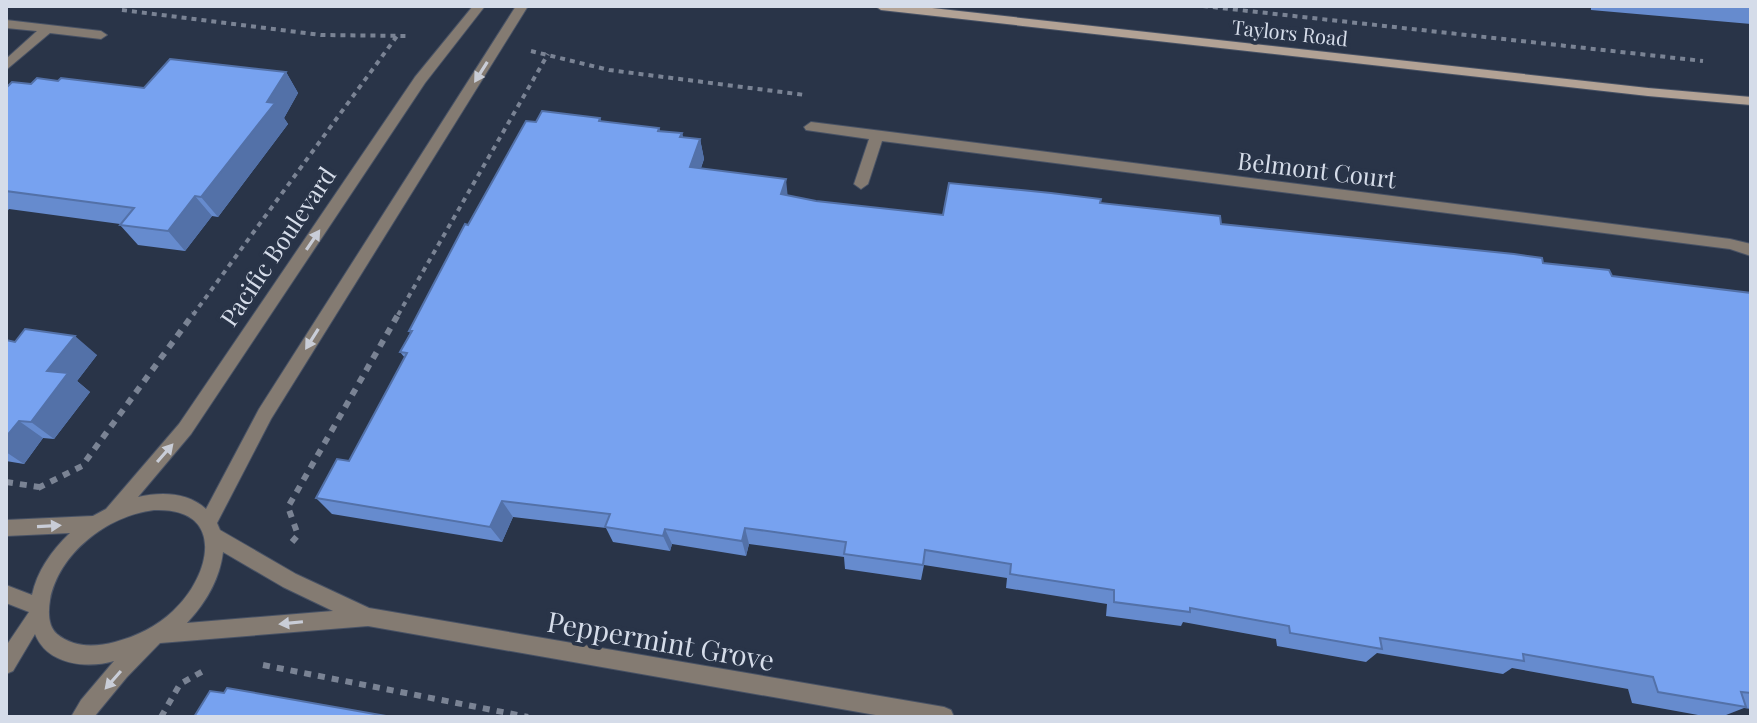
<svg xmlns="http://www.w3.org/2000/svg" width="1757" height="723" viewBox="0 0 1757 723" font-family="'Playfair Display',serif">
	<rect width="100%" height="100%" fill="#293448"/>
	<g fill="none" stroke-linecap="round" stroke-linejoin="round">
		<defs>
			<path id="street" d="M473 6H485L425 83 191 434 138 497C161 492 187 492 206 509L259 409 516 6H528L271 419 217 523 220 530 296 574 369 608 944 707 951 710 954 717H887L368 626 160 643 127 677 94 717H71L81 700 114 661C87 669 47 665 35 634L13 671 6 674V646L29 612 6 603V585L32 595C37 571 52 550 70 533L6 536V520L93 516 106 509 179 424 415 77ZM154 510C227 507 211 576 173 611 156 627 137 636 115 642 95 647 74 648 57 634 48 626 48 612 50 600 59 553 107 516 154 510ZM223 552 283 587 333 611 187 623C205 604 220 579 223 552Z
				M6 20 101 31 107 35 101 39 50 33 6 70V59L37 31 6 28Z
				M811 122 1730 239 1751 244V256L1730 249 882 141 868 184 861 189 854 184 869 139 806 130 804 127Z"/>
			<path id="secondary" d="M875 6H914L1648 88 1751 97V105L1648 96 881 10Z"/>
		</defs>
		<use href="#street" stroke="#485265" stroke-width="2"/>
		<use href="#secondary" stroke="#485265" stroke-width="2"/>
		<path stroke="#7a8394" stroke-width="4" stroke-dasharray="5 5" stroke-linecap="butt" d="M1203 6 1703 61
			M122 10 321 35 410 36
			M531 51 609 70 805 95
			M193 315 397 36
			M398 315 548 54"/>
		<path stroke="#7a8394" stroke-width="6" stroke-dasharray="7 7" stroke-linecap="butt" d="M6 482 39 487
			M38 488 82 466 194 313
			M292 542 298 535 288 507 399 313
			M263 665 528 717
			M161 717 180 684 205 670"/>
		<use href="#street" fill="#847b72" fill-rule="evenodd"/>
		<use href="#secondary" fill="#b2a295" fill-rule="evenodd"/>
	</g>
	<path fill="#668bce" d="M1591 6H1751V24L1591 10Z
		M286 72 298 93 284 118 288 124 218 217 212 216 185 251 138 245 120 225V224L9 209 6 213V88L58 81 144 88Z
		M600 118 601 121 659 128 660 131 682 133 683 137 700 139 704 159 701 168 788 196 816 201 943 215 1100 203 1221 224 1543 263 1612 276 1751 293V709L1744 708 1721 717H1709L1632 703 1628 689 1512 668 1503 674 1377 653 1366 662 1277 646 1276 639 1183 622 1181 626 1106 616 1107 604 1006 588 1007 578 924 565 921 580 845 569 844 557 749 544 746 556 672 544 670 551 613 542 606 528 513 517 502 542 332 514 316 498 349 461 405 358 400 352 410 333 409 331 468 225 536 122Z
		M6 340 97 355 77 381 90 392 54 439 43 438 24 464 6 461Z"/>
	<path fill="#5371a8" d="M286 72 298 93 284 118 288 124 218 217 201 197 267 102Z
		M700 139 704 159 694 187 690 167Z
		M786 179 788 199 781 194Z
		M195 196 212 216 185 251 168 231Z
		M75 336 97 355 77 381 90 392 54 439 31 422 47 371Z
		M19 421 43 438 24 464 6 452V437Z
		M502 501 513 517 502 542 490 527Z
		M745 528 749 544 746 556 742 541Z
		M665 529 672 544 670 551 663 536Z"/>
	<path fill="#77a2f0" stroke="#5371a8" stroke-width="2" d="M170 59 286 72 267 102 275 103 201 197 195 196 168 231 120 225 134 208 6 191V88L12 82 31 84 37 78 58 81 61 78 144 88Z
		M542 111 600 118 599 121 659 128 658 131 682 133 680 137 700 139 690 167 786 179 781 194 816 201 943 215 949 183 1051 193 1101 199 1100 203 1220 216 1221 224 1514 254 1542 258 1543 263 1609 270 1612 276 1751 293V693L1741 692 1746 707 1658 692 1653 677 1523 654 1524 661 1380 638 1382 649 1290 633 1289 626 1190 608V612L1114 602V590L1010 574 1011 564 925 550 923 565 844 554 846 542 745 528 742 541 665 529 663 536 605 527 610 514 502 501 490 527 316 498 337 459 349 461 407 353 400 352 412 331H409L465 224 468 225 526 121 536 122Z
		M25 329 75 336 47 371 68 373 31 422 19 421 6 437V340L15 342Z
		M227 688 386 716 194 717 210 691 224 693Z"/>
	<defs><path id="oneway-solid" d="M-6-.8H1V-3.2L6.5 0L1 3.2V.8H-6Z" transform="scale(2)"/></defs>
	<g fill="#c9cdd7">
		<use href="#oneway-solid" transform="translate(481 72) rotate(122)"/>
		<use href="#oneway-solid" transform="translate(313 240) rotate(-56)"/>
		<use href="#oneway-solid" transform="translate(312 339) rotate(122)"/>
		<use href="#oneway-solid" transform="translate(165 453) rotate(-49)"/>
		<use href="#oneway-solid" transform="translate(49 526) rotate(-3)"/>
		<use href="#oneway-solid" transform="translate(291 623) rotate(174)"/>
		<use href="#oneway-solid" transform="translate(113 680) rotate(131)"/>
	</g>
	<g text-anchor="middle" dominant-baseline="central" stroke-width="8" stroke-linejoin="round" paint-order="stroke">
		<g font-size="20" fill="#d5dce9" stroke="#293448">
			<text transform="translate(1290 32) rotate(6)">Taylors Road</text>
		</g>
		<g font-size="24" fill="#d5dce9" stroke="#293448">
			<text transform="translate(1317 169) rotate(7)">Belmont Court</text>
			<text transform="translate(277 246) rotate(-56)">Pacific Boulevard</text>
		</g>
		<g font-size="28" fill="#d5dce9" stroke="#293448">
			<text transform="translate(661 640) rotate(10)">Peppermint Grove</text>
		</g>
	</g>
	<rect width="1757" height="723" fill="none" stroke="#d5dce9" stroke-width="16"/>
</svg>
